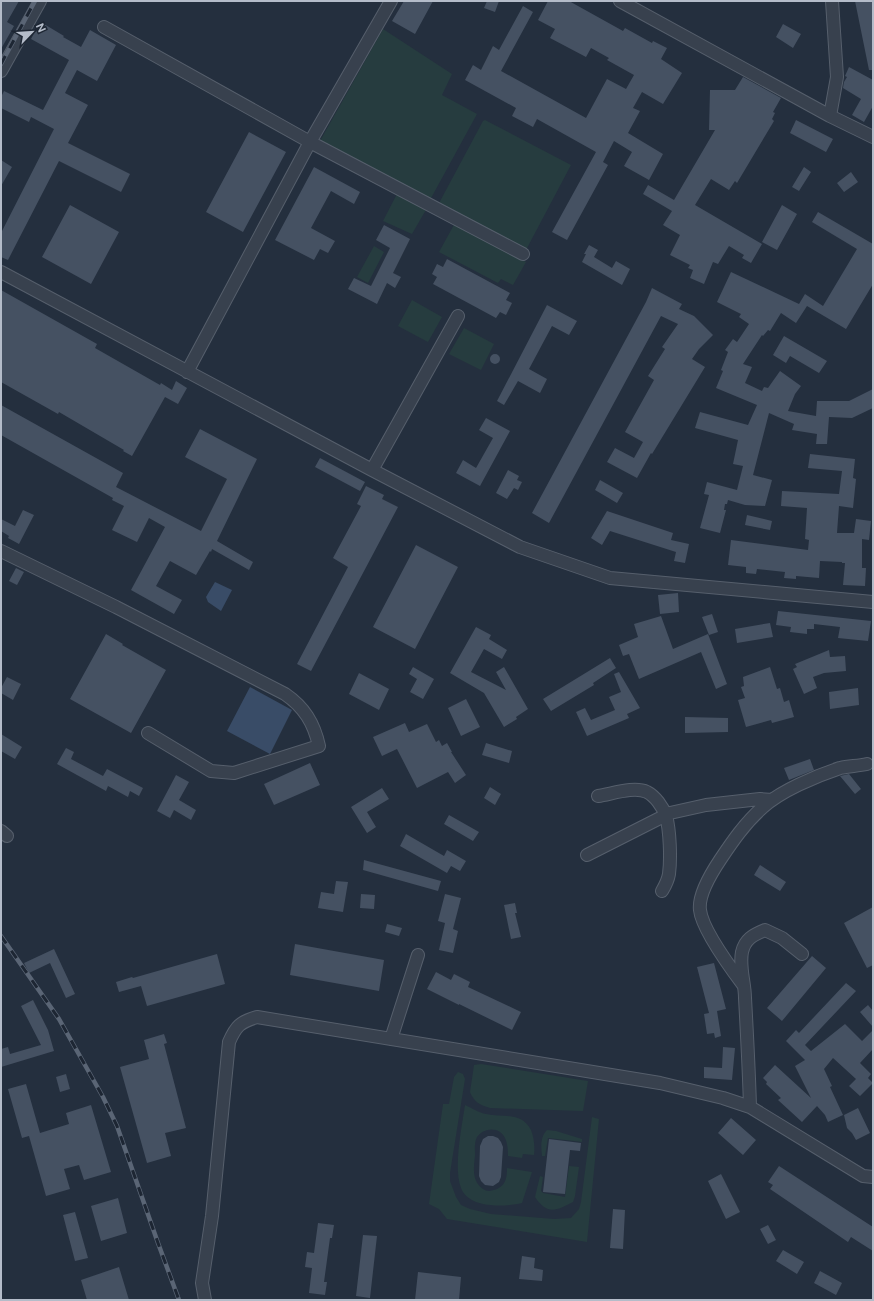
<svg xmlns="http://www.w3.org/2000/svg" width="874" height="1301" viewBox="0 0 874 1301" font-family="'Public Sans',sans-serif">
	<rect width="100%" height="100%" fill="#242f3e"/>
	<path fill="#263c3f" d="M383 29 452 74 442 95 477 114 430 200 320 141Z
		M485 120 571 165 526 250 438 205 483 121Z
		M398 192 427 208 412 234 383 221Z
		M455 223 526 262 513 285 501 279 498 283 439 252Z
		M374 246 384 252 368 283 357 277Z
		M412 300 442 317 428 342 398 326Z
		M464 328 494 344 481 370 449 354Z
		M481 1064 588 1081 583 1111 490 1108C480 1105 474 1102 470 1092L474 1065Z
		M458 1072 463 1074 465 1079 450 1173V1181L456 1197 461 1205 470 1209 491 1214 554 1219 571 1218 579 1209 581 1202 592 1117 599 1119 587 1242 447 1219 439 1209 429 1204 443 1104H449L454 1077Z
		M465 1105C472 1108 479 1113 486 1114 503 1118 521 1111 531 1130 534 1138 535 1146 534 1155L523 1154 522 1158 508 1156C508 1146 507 1134 496 1130 489 1128 481 1131 477 1137 474 1143 475 1150 475 1155 474 1167 471 1181 483 1189 487 1192 492 1191 497 1189 506 1185 507 1177 507 1168L532 1172 522 1203C505 1207 469 1209 461 1188 453 1168 462 1126 465 1105Z
		M547 1130 556 1131 582 1139V1142L548 1138 545 1156H542C541 1147 540 1137 547 1130Z
		M569 1166 579 1167 575 1196 573 1202C556 1211 547 1215 535 1197L540 1176 543 1177 541 1191 543 1193 565 1197Z"/>
	<path fill="#394c67" d="M215 582 232 590 221 611 208 602 206 597Z
		M250 687 292 710 270 754 227 731Z"/>
	<path fill="#455162" d="M1 1H19L7 22 14 26 1 49Z
		M404 1H433L415 34 392 21Z
		M487 1H499L495 12 484 8Z
		M548 1H569L623 31 625 28 652 43 653 41 667 48 661 59 682 73 663 104 642 92 633 108 640 111 628 133 663 154 649 180 624 166 632 152 614 141 603 162 608 165 567 240 552 232 596 152 537 119 533 127 512 116 516 108 465 80 473 65 481 70 493 46 499 50 523 6 533 12 501 71 586 118 607 79 626 89 634 75 607 60 609 58 591 48 586 57 550 38 555 29 538 20Z
		M855 1H873V70H869Z
		M39 24 43 26 44 24 64 36 63 37 81 47 90 30 116 45 97 81 77 70 65 93 88 105 68 143 130 174 121 192 59 161 8 260 1 257V233L54 129 31 117 29 122 1 108V97L4 91 43 110 69 60 31 39Z
		M783 24 801 34 793 48 776 37Z
		M849 67 873 80V106L864 122 852 115 861 99 843 88 844 82 847 77 845 76Z
		M743 77 781 98 773 112 775 113 772 119 774 121 737 183 735 181 729 190 711 179 695 205 762 244 751 263 742 258 744 255 729 246 718 264 713 262 704 284 690 278 693 270 688 268 690 265 670 255 680 235 663 225 672 211 643 194 648 185 674 200 715 130H709L710 90H735Z
		M796 120 833 139 826 152 790 133Z
		M249 132 286 152 243 232 206 212Z
		M1 160 12 167 1 186Z
		M314 167 360 192 354 204 331 191 311 228 335 241 328 253 320 249 314 260 275 240Z
		M804 167 811 172 799 191 792 187Z
		M851 172 858 182 844 192 837 183Z
		M70 205 119 232 91 284 42 257Z
		M782 205 797 214 777 250 762 242Z
		M818 212 873 244V284L846 329 807 306 796 323 781 313 770 331 768 330 763 336 762 335 743 364 752 367 745 383 762 391 764 387 768 388 780 371 801 386 795 394 788 411 816 416 817 401H849L873 389V408L852 418 829 417 827 444H816L817 434 792 430 794 424 769 413 753 475 772 480 765 506 745 505 728 500 727 504H725L724 510H726L720 533 700 528 709 495 704 494 707 482 737 490 743 466 733 464 738 440 695 428 700 412 748 425 757 405 716 388 723 371 721 370 728 352 725 350 733 339 737 342 749 324 739 317 741 314 717 302 731 272 799 304 805 294 823 306 857 249 812 222Z
		M384 225 410 239 393 273 401 277 395 288 387 283 377 304 348 289 354 278 371 286 390 248 376 240Z
		M589 245 598 250 594 257 612 268 616 261 630 269 622 285 582 262 586 254H584Z
		M447 259 510 293 506 300 512 303 506 315 500 312 496 318 433 284 437 277 432 274 437 264 443 267Z
		M652 288 682 304 679 309 694 316 713 335 699 349 692 359 705 367 652 454 651 453 637 478 607 462 615 448 634 458 643 442 625 432 654 380 648 376 665 349 662 347 678 324 661 316 549 523 532 513 646 302Z
		M1 290 97 344 95 348 160 385 161 383 172 390 176 381 187 388 178 404 165 397 132 456 123 451 124 450 59 412 58 414 1 382Z
		M547 305 577 321 569 335 552 326 529 369 547 379 540 393 518 381 504 405 497 401Z
		M784 336 827 361 819 373 790 356 786 363 773 355Z
		M490 359a5 5 0 1 1 10 0a5 5 0 1 1-10 0Z
		M1 405 123 473 116 487 201 531 227 479 185 457 200 429 257 459 217 541 253 562 249 570 212 549 211 552 210 551 196 575 170 561 156 586 182 600 174 614 131 590 165 527 149 518 137 542 112 530 124 506 112 500 113 498 1 435Z
		M486 418 510 431 480 486 456 473 463 460 476 468 493 438 479 430Z
		M810 454 855 459 853 478 856 479 853 508 839 506 837 533H854L856 519 871 521 869 540 862 539V568H866L865 586 843 585 845 563H842V562L820 561 819 578 796 576V579L784 578 785 572 757 569 756 574 746 573V567L728 565 731 540 808 550 809 540 805 539 807 508 781 506 782 491 839 494 842 471 808 468Z
		M320 458 365 482 360 491 315 467Z
		M508 470 519 476 517 480 522 482 518 490 514 488 507 499 496 493Z
		M600 480 623 493 617 503 595 490Z
		M366 486 384 495 382 499 398 507 311 671 297 664 348 567 333 558 361 506 357 504Z
		M23 510 34 515 19 544 8 538 9 536 1 531V519L15 526Z
		M607 511 673 533 671 540 689 544 685 563 674 561 676 552 610 531 602 545 591 538Z
		M747 515 772 521 770 530 745 525Z
		M416 545 458 567 415 649 373 627Z
		M16 568 24 572 17 585 9 581Z
		M678 593 679 612 660 614 658 595Z
		M778 611 871 621 868 641 838 638 840 627 814 624V629H807V634L790 632 791 627 776 625Z
		M712 614 718 632 709 635 702 617Z
		M661 616 673 649 708 634 727 684 716 689 701 652 639 679 629 654 623 656 619 645 638 637 634 624Z
		M770 623 773 637 737 643 735 629Z
		M476 627 491 635 489 639 507 650 502 659 484 649 471 672 506 690 496 672 504 667 528 709 516 717 517 719 504 727 484 693 450 673Z
		M106 634 123 644 122 645 166 670 131 733 70 699Z
		M829 650 830 657 845 656 846 671 824 673 813 677 817 688 804 694 793 669 797 667 795 664Z
		M610 658 616 668 593 683 594 685 551 711 543 699Z
		M413 667 434 679 423 699 410 692 417 679 409 674Z
		M770 667 777 689 780 688 784 702 789 700 794 717 772 723 771 720 746 727 738 700 745 698 741 687 744 686 743 677Z
		M619 672 640 708 627 714 629 718 587 736 576 712 585 708 591 720 615 710 609 697 621 692 614 674Z
		M359 673 389 689 379 710 349 694Z
		M7 677 21 684 13 700 1 693V688Z
		M858 688 859 705 830 709 829 692Z
		M466 699 480 727 461 736 448 708Z
		M685 717 728 718V732L685 733Z
		M405 723 409 732 427 724 436 742 439 740 442 746 447 743 452 752H451L466 775 455 783 448 772 417 788 397 749 382 756 373 737Z
		M1 734 22 747 15 759 1 751Z
		M486 743 512 751 509 763 482 755Z
		M66 748 74 752 71 759 103 776 107 769 143 788 139 796 130 791 128 797 108 786 106 791 57 764Z
		M810 759 814 770 789 780 784 768Z
		M310 763 320 785 274 805 264 784Z
		M849 774 861 789 855 794 840 776Z
		M176 775 189 782 179 800 196 810 191 820 174 810 170 818 157 811Z
		M490 787 501 794 495 805 484 798Z
		M382 788 389 799 367 812 376 827 367 833 351 807Z
		M449 815 479 832 473 841 444 824Z
		M406 834 444 856 447 850 466 861 460 871 451 866 447 873 400 846Z
		M364 860 441 881 438 891 363 870Z
		M760 865 786 882 780 891 754 875Z
		M336 881 348 882 343 912 318 908 321 892 334 894Z
		M361 894 375 895 374 909 360 908Z
		M445 894 461 898 453 929 458 931 453 953 439 950 445 923 438 921Z
		M515 903 517 913H515L521 937 511 939 504 905Z
		M873 907V965L867 968 844 923Z
		M387 924 402 928 399 936 385 932Z
		M295 944 384 960 379 991 290 975Z
		M54 949 75 994 66 998 50 963 29 973 24 963Z
		M217 954 225 984 147 1006 141 986 119 992 116 982 132 977 133 978Z
		M812 956 826 968 782 1021 767 1008Z
		M714 963 726 1009 717 1011 721 1036 715 1038 714 1033 707 1034 704 1014 709 1013 697 967Z
		M436 972 451 980 454 974 470 982 468 987 521 1012 512 1030 459 1004V1005L427 989Z
		M846 983 856 991 805 1045 811 1051 845 1024 862 1041 873 1030V1049L860 1063 871 1074 868 1078 873 1083 860 1096 849 1086 856 1079 833 1058 824 1069 832 1086 830 1087 843 1115 828 1122 825 1115 817 1106 802 1122 778 1100 781 1098 766 1084 767 1082 763 1078 775 1065 811 1098 795 1066 805 1060 786 1041 796 1030 799 1033Z
		M33 1000 48 1030 54 1051 1 1067V1049L8 1047 10 1054 41 1045 21 1006Z
		M868 1005 873 1011V1027L860 1012Z
		M164 1034 167 1043 164 1044 186 1128 165 1133 171 1156 147 1163 120 1067 149 1059 144 1040Z
		M723 1047 735 1048 732 1080 704 1078V1067L722 1068Z
		M66 1074 70 1089 60 1092 56 1077Z
		M26 1084 40 1133 69 1124 66 1113 91 1105 111 1172 84 1180 79 1165 64 1169 70 1189 46 1196 29 1136 22 1138 8 1089Z
		M858 1108 870 1133 856 1140 852 1133 847 1128 844 1115Z
		M731 1118 756 1140 743 1155 718 1133Z
		M488 1136H493L498 1138 501 1142 503 1147 501 1177 499 1182 493 1186 485 1185 481 1181 479 1176 480 1146 483 1139Z
		M549 1139 581 1143 580 1151 570 1150 565 1194 543 1192Z
		M779 1166 873 1227V1251L851 1237 848 1242 770 1189 773 1185 768 1182Z
		M721 1174 740 1212 726 1219 708 1181Z
		M118 1198 127 1233 101 1241 91 1206Z
		M613 1209 625 1210 623 1249 610 1248Z
		M75 1212 88 1258 75 1261 63 1215Z
		M318 1223 334 1225 332 1238H330L324 1282H327L325 1295 309 1293 312 1268 305 1267 307 1252 314 1253Z
		M768 1225 776 1240 768 1244 760 1229Z
		M363 1235 377 1236 370 1298 356 1296Z
		M783 1250 804 1262 797 1274 776 1261Z
		M522 1256 535 1258 534 1268 543 1270 542 1281 519 1279Z
		M119 1267 129 1300H87L81 1280Z
		M820 1271 842 1283 836 1295 814 1283Z
		M418 1272 461 1277 459 1300H415Z"/>
	<g fill="none" stroke-linecap="round" stroke-linejoin="round">
		<defs>
			<path id="street" d="M620 1 830 116 873 137
				M104 27 310 142 523 254
				M1 71 40 1
				M830 116 837 77 832 1
				M1 272 372 470 520 547 610 578 873 602
				M187 372 310 142 391 1
				M372 470 458 316
				M1 551 116 607 285 694C304 707 314 723 319 746L234 773 211 771 148 733
				M598 796C612 794 634 786 647 792 655 796 663 807 666 816 670 830 671 859 669 874 668 880 665 886 662 891
				M1 831 7 836
				M587 855 670 813 706 805 760 799 772 800
				M744 986C732 970 702 929 700 910 698 895 712 872 720 860 732 842 745 823 762 808 780 791 816 776 840 768 849 766 858 766 867 764
				M391 1039 418 955
				M750 1107C749 1071 747 1034 745 998 745 983 739 967 742 952 745 939 753 935 765 930L782 938 802 954
				M205 1300 202 1283 212 1216 229 1042C236 1026 240 1022 257 1017L660 1083 723 1098 750 1107 863 1176 873 1177"/>
		</defs>
		<use href="#street" stroke="#565f6c" stroke-width="14"/>
		<use href="#street" stroke="#38414e" stroke-width="12"/>
		<defs>
			<path id="rail" d="M1 64 35 1
				M1 936 59 1019 103 1097 117 1126 158 1243 179 1300"/>
		</defs>
		<use href="#rail" stroke="#5a6575" stroke-width="4.5"/>
		<use href="#rail" stroke="#1d2633" stroke-width="3" stroke-dasharray="9" stroke-linecap="butt"/>
	</g>
	<rect width="874" height="1301" fill="none" stroke="#b4bcc9" stroke-width="4"/>
	<g transform="translate(32 32) rotate(65)" stroke="#1d2633" stroke-width="3" paint-order="stroke">
	<path d="M0-3L7 15L0 10L-7 15Z" fill="#b4bcc9"/>
	<text y="-6" font-size="11" font-weight="bold" text-anchor="middle" fill="#b4bcc9">N</text>
	</g>
</svg>
